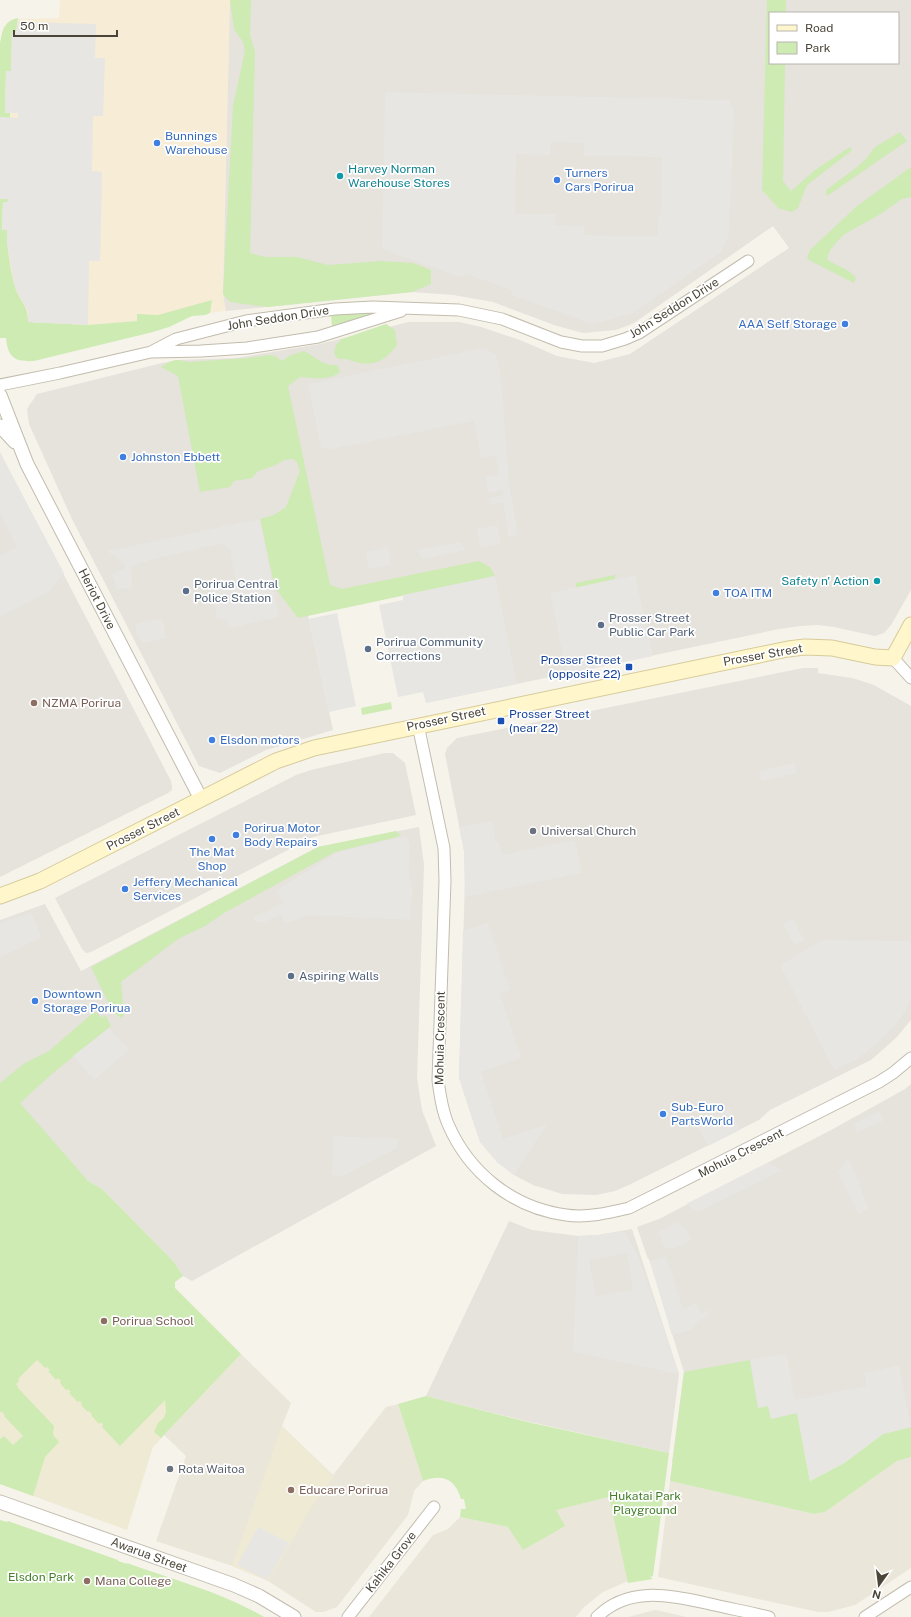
<svg xmlns="http://www.w3.org/2000/svg" width="911" height="1617" viewBox="0 0 911 1617" font-family="'Public Sans',sans-serif">
	<rect width="100%" height="100%" fill="#f6f3eb"/>
	<path fill="#eae6d9" d="M241 1354 291 1403 282 1426 333 1475 386 1407 398 1404 423 1481 414 1491 408 1515 337 1607 323 1612H316L268 1581 232 1566 156 1541 186 1456 164 1435Z
		M911 1457V1568L855 1605 828 1612H818L658 1577 670 1481 814 1514 825 1512 897 1461Z
		M609 1497 628 1581 603 1592 583 1608 576 1617H369L433 1535 448 1529 460 1517 508 1527 555 1510Z
		M655 1610H656L687 1617H628Z"/>
	<path fill="#f7ecd6" d="M60 0H230L223 294 226 311 137 321 91 325 34 322 0 338V45L3 29 8 22 15 19 59 18Z"/>
	<path fill="#e6e2dc" fill-rule="evenodd" d="M230 0H911V590L891 625 884 633 875 636 834 627 817 625 801 626 779 629 426 703 403 595 308 615 333 730 266 750 220 773 199 766 72 519 29 424 27 409 37 394 162 363 178 360 236 358 320 344 409 322H459L481 327 520 340 557 356 594 363 630 354 789 248 773 226 634 323 616 330 583 333 554 325 493 302 453 295 412 292 226 311 223 294ZM770 13H898V63H770Z
		M0 452 171 781 172 786V790L168 793 0 877Z
		M803 668H818V673L852 678 874 685 911 706V1020L896 1038 871 1060 770 1110 759 1120 631 1184 615 1191 596 1195 562 1194 533 1185 514 1175 497 1162 480 1142 459 1078 465 880 464 851 445 754 447 748 457 738Z
		M385 753H393L405 763 416 815 313 837 91 952 86 953 82 949 55 898 296 775 311 770Z
		M419 827 424 865 417 1078 422 1110 436 1146 192 1281 183 1276 173 1261 102 1189 88 1181 0 1104V920L45 904 81 971 318 847Z
		M911 1084V1437L672 1462 684 1372 649 1259H648L637 1227 659 1219 833 1129 905 1089Z
		M509 1221 532 1230 578 1236 598 1235 632 1229 679 1374 669 1453 526 1421 426 1396Z"/>
	<path fill="#efead4" d="M0 1104 88 1181 102 1189 173 1261 183 1276 175 1282V1288L241 1354 153 1447 127 1530 0 1484Z
		M282 1426 334 1477 313 1504 269 1581 232 1566Z"/>
	<path fill="#cdebb3" d="M230 0H251L250 35 255 52 250 253 265 257H297L328 265 381 261 413 263 431 270V284L412 292 268 307 230 302 223 294 233 106 245 51 243 42 234 29Z
		M767 0H786V13H770V63H785L783 181 791 191 815 170 850 147 852 150 850 152 807 185 798 208 792 212 778 208 762 190Z
		M18 18 16 32 12 34 11 71H6L5 113H10V118L0 117V125V45C2 32 3 21 18 18Z
		M900 132 907 141 827 196 826 193V190L856 168 866 159 875 147Z
		M911 167V197L902 199 879 215 843 235 830 250 827 259C837 267 849 268 856 278L854 283 807 259 810 250 857 206Z
		M0 199H8V202H3L2 230H7C7 248 10 269 15 287 20 302 28 304 28 322L88 325 137 321V314L158 315 212 300 210 313 205 315 192 316 169 327 153 332 34 361C15 362 8 358 6 338H0Z
		M375 312V314L332 327 331 314Z
		M386 324 395 330 397 345C386 360 375 367 356 362 347 360 348 358 338 359L334 353 336 345 342 339Z
		M304 351C318 358 321 366 337 365L340 372C329 381 314 378 300 377L288 386 330 585 342 589 479 561 490 567 495 576 298 618 275 588 260 519 274 515 286 507 300 471 298 464 294 459 284 460 276 465 258 471 252 478 234 481 230 487 200 492 178 376 161 367C171 360 177 358 188 362L248 358 269 355 275 356 282 361 289 356Z
		M615 575V579L576 588V583Z
		M391 702 392 709 362 715 361 708Z
		M396 831 401 836 335 852 224 913 205 926 178 939 121 982 124 1016 121 1018 113 1012 91 967 318 847Z
		M97 1012 100 1017 106 1016 111 1026 53 1073 20 1103 88 1181 102 1189 173 1261 183 1276 175 1282V1288L241 1354 161 1438 154 1432 158 1423 164 1418 166 1412 165 1400 120 1446 102 1427 103 1425 101 1422 99 1424 91 1415 92 1414 89 1411 88 1412 81 1405 82 1403 79 1401 78 1402 69 1393 71 1392 68 1389 66 1390 60 1383 61 1381 58 1378 56 1380 48 1371 50 1370 47 1367 45 1368 37 1360 18 1379 19 1381 16 1384 18 1386 17 1387 54 1426 53 1435 59 1442 45 1457 33 1496 0 1484V1439L4 1436 13 1445 23 1436 4 1416 5 1415 2 1412H0V1083L25 1063 49 1051 93 1013Z
		M750 1360 758 1407 768 1406 771 1419 797 1413 810 1481 844 1463 883 1434 911 1427V1457L897 1461 825 1512 814 1514 670 1481 684 1372Z
		M426 1396 532 1423 669 1453 653 1576 650 1577 653 1579 628 1583 609 1497 556 1510 565 1526 523 1550 508 1527 460 1517 461 1509H466L464 1499H461C455 1478 442 1474 423 1481L398 1404Z
		M0 1520 7 1522 8 1521 118 1560V1561L127 1564V1563C173 1580 222 1592 264 1617H0Z"/>
	<path fill="#e7e6e2" fill-rule="evenodd" d="M18 22 96 24 95 58H105L103 116H93L92 171 102 172V185L100 261H89L88 325 28 322V311L15 288 7 243V230H2L3 202H8L7 199H0V117L18 118V113H5L6 71H11L12 33 16 32Z
		M385 92 728 100 734 108 729 235 721 252 633 313 592 324 512 295V290L466 274 459 277 382 249ZM551 142 584 143V156L662 157 661 216 658 217V236L585 235 584 226 555 225V214H515L516 154 550 155Z
		M484 348 496 355 501 377 509 482 518 535 509 537 503 502 491 505 489 498 503 495 502 490 488 493 485 477 499 474 496 456 481 458 474 421 332 449 321 448 308 384Z
		M0 453 64 573 50 591 0 617V556L17 547 0 514Z
		M260 519 279 617 229 628 227 620 217 619 211 589 236 583 230 550 226 546 219 544 150 560 132 566 131 576 133 587 117 590 112 574 126 568 120 560 107 551Z
		M497 525 501 543 480 547 477 529Z
		M460 542 466 550 422 559 416 550Z
		M388 547 391 565 369 569 366 552Z
		M635 575 653 656 567 674 550 593Z
		M495 576 517 684 426 703 423 692 398 697 379 605 403 600V595Z
		M337 613 356 706 329 712 309 619Z
		M162 619 166 638 142 643 137 634 135 624Z
		M795 763 797 773 761 781 759 771Z
		M492 821 496 842H499L502 855 575 840 582 873 465 897 464 851 459 827Z
		M406 836 410 844 409 869 412 891 410 920 309 915 284 924 281 915 264 922H256L253 918 283 903 277 890 338 852Z
		M31 913 42 937 0 957V923Z
		M793 919 804 940 794 945 783 924Z
		M488 923 510 990 500 993 521 1058 481 1072 503 1139 547 1124 514 1175 497 1162 480 1142 459 1078 463 930Z
		M823 940 909 941 911 944V1000L906 1010 896 1024 877 1044 855 1060 834 1070 780 965Z
		M109 1028 129 1050 94 1080 73 1056Z
		M729 1109 740 1130 708 1146 697 1125Z
		M879 1111 884 1120 857 1133 853 1124Z
		M333 1136 398 1139 397 1148 343 1176 332 1175Z
		M848 1158 857 1177 868 1209 859 1215 838 1172Z
		M767 1163 783 1170 698 1212 686 1204Z
		M678 1222 687 1231 692 1240 673 1249 664 1248 659 1232Z
		M624 1231 638 1255 679 1374 573 1352 578 1236 598 1235ZM627 1253 633 1290 596 1296 589 1260Z
		M666 1256 683 1309 696 1303 701 1313 707 1310 710 1315 699 1321 690 1330 672 1335 650 1261Z
		M786 1354 795 1400 866 1386 864 1373 899 1365 911 1427 883 1434 844 1463 810 1481 797 1413 771 1419 768 1406 758 1408 750 1360Z
		M258 1527 289 1543 268 1580 237 1565Z"/>
	<g fill="none" stroke-linecap="round" stroke-linejoin="round">
		<defs>
			<path id="minor" d="M151 352 176 339 246 321 335 309 373 307 459 310 502 319 561 342 582 346H602L625 339 639 333 748 261
				M0 385 60 373 151 352 201 351 247 348 318 337 401 311
				M893 658 911 678
				M418 725 444 848 445 881 438 1080C440 1095 442 1110 448 1124 469 1173 513 1208 566 1215 587 1218 608 1213 629 1208L879 1082 893 1073 911 1058
				M348 1617 434 1507
				M597 1617C628 1586 668 1595 706 1603 727 1608 748 1612 769 1617
				M865 1617 911 1587"/>
			<path id="tertiary" d="M0 395 27 464 201 799
				M0 426 15 442
				M0 1502 234 1585 259 1596 294 1617"/>
			<path id="secondary" d="M0 896 40 881 276 761 314 748 788 649 805 647 832 648 875 657 893 658 911 625"/>
		</defs>
		<use href="#minor" stroke="#c2bcad" stroke-width="13"/>
		<use href="#tertiary" stroke="#c2bcad" stroke-width="15"/>
		<use href="#secondary" stroke="#d7cb9a" stroke-width="17"/>
		<use href="#minor" stroke="#fff" stroke-width="11"/>
		<use href="#tertiary" stroke="#fff" stroke-width="13"/>
		<use href="#secondary" stroke="#fff7cb" stroke-width="15"/>
	</g>
	<g fill="#3f7fe0" stroke="#fff" stroke-width="1.5">
		<circle cx="157" cy="143" r="4"/>
		<circle cx="557" cy="180" r="4"/>
		<circle cx="845" cy="324" r="4"/>
		<circle cx="123" cy="457" r="4"/>
		<circle cx="716" cy="593" r="4"/>
		<circle cx="212" cy="740" r="4"/>
		<circle cx="236" cy="835" r="4"/>
		<circle cx="212" cy="839" r="4"/>
		<circle cx="125" cy="889" r="4"/>
		<circle cx="35" cy="1001" r="4"/>
		<circle cx="663" cy="1114" r="4"/>
	</g>
	<g fill="#0f9aa8" stroke="#fff" stroke-width="1.5">
		<circle cx="340" cy="176" r="4"/>
		<circle cx="877" cy="581" r="4"/>
	</g>
	<g fill="#5c6f8a" stroke="#fff" stroke-width="1.5">
		<circle cx="186" cy="591" r="4"/>
		<circle cx="601" cy="625" r="4"/>
		<circle cx="368" cy="649" r="4"/>
		<circle cx="291" cy="976" r="4"/>
	</g>
	<g fill="#1a4fb4" stroke="#fff" stroke-width="1.5">
		<rect x="625" y="663" width="8" height="8" rx="2"/>
		<rect x="497" y="717" width="8" height="8" rx="2"/>
	</g>
	<g fill="#8d6e63" stroke="#fff" stroke-width="1.5">
		<circle cx="34" cy="703" r="4"/>
		<circle cx="104" cy="1321" r="4"/>
		<circle cx="291" cy="1490" r="4"/>
		<circle cx="87" cy="1581" r="4"/>
	</g>
	<g fill="#6b7280" stroke="#fff" stroke-width="1.5">
		<circle cx="533" cy="831" r="4"/>
		<circle cx="170" cy="1469" r="4"/>
	</g>
	<g text-anchor="middle" dominant-baseline="central" stroke-width="3.5" stroke-linejoin="round" paint-order="stroke">
		<g font-size="12" fill="#366cbe" stroke="#fff" text-anchor="start">
			<text x="165" y="136">Bunnings<tspan x="165" dy="14">Warehouse</tspan></text>
			<text x="565" y="173">Turners<tspan x="565" dy="14">Cars Porirua</tspan></text>
			<text x="837" y="324" text-anchor="end">AAA Self Storage</text>
			<text x="131" y="457">Johnston Ebbett</text>
			<text x="724" y="593">TOA ITM</text>
			<text x="220" y="740">Elsdon motors</text>
			<text x="244" y="828">Porirua Motor<tspan x="244" dy="14">Body Repairs</tspan></text>
			<text x="212" y="852" text-anchor="middle">The Mat<tspan x="212" dy="14">Shop</tspan></text>
			<text x="133" y="882">Jeffery Mechanical<tspan x="133" dy="14">Services</tspan></text>
			<text x="43" y="994">Downtown<tspan x="43" dy="14">Storage Porirua</tspan></text>
			<text x="671" y="1107">Sub-Euro<tspan x="671" dy="14">PartsWorld</tspan></text>
		</g>
		<g font-size="12" fill="#0d838f" stroke="#fff" text-anchor="start">
			<text x="348" y="169">Harvey Norman<tspan x="348" dy="14">Warehouse Stores</tspan></text>
			<text x="869" y="581" text-anchor="end">Safety n' Action</text>
		</g>
		<g font-size="12" fill="#4a4538" stroke="#fff">
			<text transform="translate(674 308) rotate(-32)">John Seddon Drive</text>
			<text transform="translate(278 318) rotate(-9)">John Seddon Drive</text>
			<text transform="translate(97 599) rotate(63)">Heriot Drive</text>
			<text transform="translate(763 655) rotate(-10)">Prosser Street</text>
			<text transform="translate(446 719) rotate(-12)">Prosser Street</text>
			<text transform="translate(143 829) rotate(-27)">Prosser Street</text>
			<text transform="translate(440 1038) rotate(-89)">Mohuia Crescent</text>
			<text transform="translate(741 1153) rotate(-27)">Mohuia Crescent</text>
			<text transform="translate(149 1555) rotate(20)">Awarua Street</text>
			<text transform="translate(391 1562) rotate(-52)">Kahika Grove</text>
		</g>
		<g font-size="12" fill="#4e5e75" stroke="#fff" text-anchor="start">
			<text x="194" y="584">Porirua Central<tspan x="194" dy="14">Police Station</tspan></text>
			<text x="609" y="618">Prosser Street<tspan x="609" dy="14">Public Car Park</tspan></text>
			<text x="376" y="642">Porirua Community<tspan x="376" dy="14">Corrections</tspan></text>
			<text x="299" y="976">Aspiring Walls</text>
		</g>
		<g font-size="12" fill="#164399" stroke="#fff" text-anchor="end">
			<text x="621" y="660">Prosser Street<tspan x="621" dy="14">(opposite 22)</tspan></text>
			<text x="509" y="714" text-anchor="start">Prosser Street<tspan x="509" dy="14">(near 22)</tspan></text>
		</g>
		<g font-size="12" fill="#785e54" stroke="#fff" text-anchor="start">
			<text x="42" y="703">NZMA Porirua</text>
			<text x="112" y="1321">Porirua School</text>
			<text x="299" y="1490">Educare Porirua</text>
			<text x="95" y="1581">Mana College</text>
		</g>
		<g font-size="12" fill="#5b616d" stroke="#fff" text-anchor="start">
			<text x="541" y="831">Universal Church</text>
			<text x="178" y="1469">Rota Waitoa</text>
		</g>
		<g font-size="12" fill="#427f28" stroke="#fff">
			<text x="645" y="1496">Hukatai Park<tspan x="645" dy="14">Playground</tspan></text>
			<text x="41" y="1577">Elsdon Park</text>
		</g>
	</g>
	<rect x="769" y="12" width="130" height="52" fill="#ffffff" stroke="#b7b5af"/>
	<rect x="777" y="25" width="20" height="6" fill="#fff7cb" stroke="#b7b5af"/>
	<text x="805" y="32" font-size="12" fill="#4a4538">Road</text>
	<rect x="777" y="42" width="20" height="12" fill="#cdebb3" stroke="#b7b5af"/>
	<text x="805" y="52" font-size="12" fill="#4a4538">Park</text>
	<g transform="translate(879 1585) rotate(194)" stroke="#ffffff" stroke-width="3" paint-order="stroke">
	<path d="M0-3L7 15L0 10L-7 15Z" fill="#4a4538"/>
	<text y="-6" font-size="11" font-weight="bold" text-anchor="middle" fill="#4a4538">N</text>
	</g>
	<path d="M14 30v6h103v-6" fill="none" stroke="#4a4538" stroke-width="2"/>
	<text x="20" y="30" font-size="12" fill="#4a4538" stroke="#ffffff" stroke-width="3" paint-order="stroke">50 m</text>
</svg>
